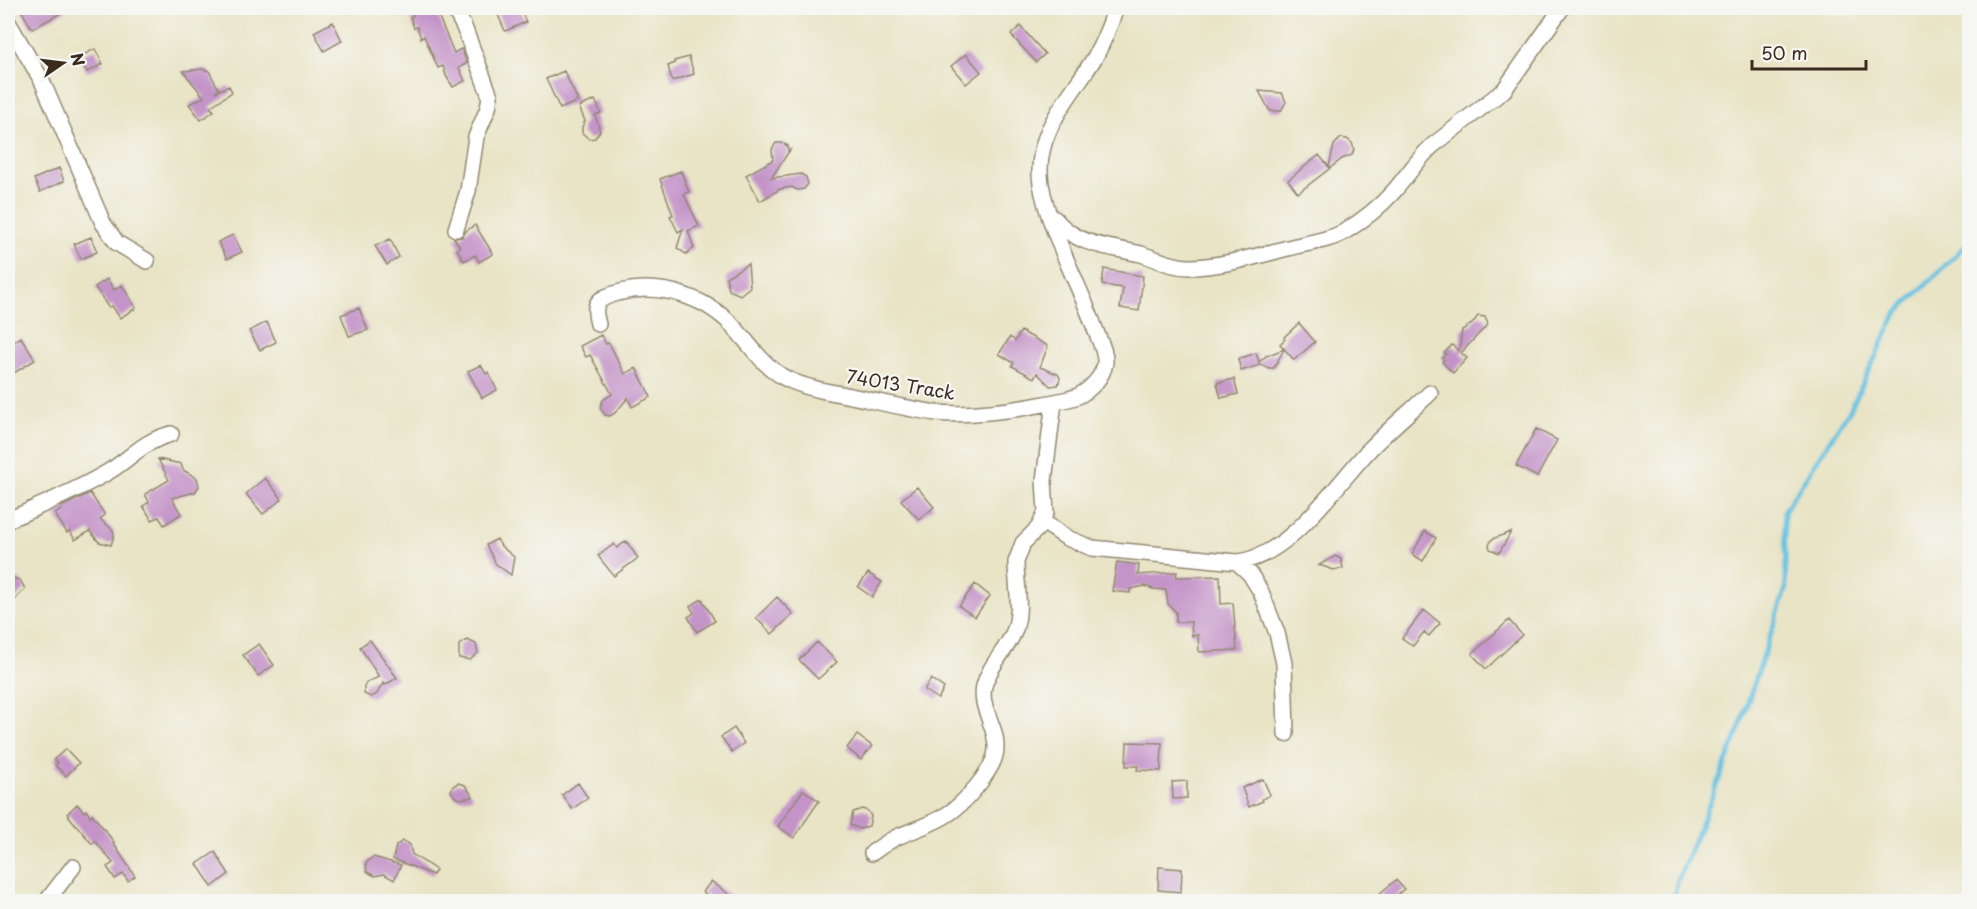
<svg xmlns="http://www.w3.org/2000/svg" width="1977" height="909" viewBox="0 0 1977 909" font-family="'Playpen Sans',sans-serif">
	<rect width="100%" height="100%" fill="#f6f6f2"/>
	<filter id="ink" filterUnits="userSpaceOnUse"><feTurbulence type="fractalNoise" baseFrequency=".0167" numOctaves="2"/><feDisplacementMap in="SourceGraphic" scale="12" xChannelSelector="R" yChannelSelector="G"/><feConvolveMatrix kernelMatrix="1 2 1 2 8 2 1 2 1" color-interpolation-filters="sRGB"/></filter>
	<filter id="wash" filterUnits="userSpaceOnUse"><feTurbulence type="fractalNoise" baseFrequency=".008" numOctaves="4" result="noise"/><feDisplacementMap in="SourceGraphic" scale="24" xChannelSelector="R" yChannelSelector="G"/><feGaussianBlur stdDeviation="1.35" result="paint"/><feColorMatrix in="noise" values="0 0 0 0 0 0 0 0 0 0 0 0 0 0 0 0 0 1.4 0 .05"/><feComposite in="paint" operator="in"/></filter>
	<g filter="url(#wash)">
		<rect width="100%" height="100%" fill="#e9e4c6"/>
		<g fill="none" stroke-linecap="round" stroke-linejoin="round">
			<path stroke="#65c2e3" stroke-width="4.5" d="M1672 902 1678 880 1736 738 1786 588 1784 511 1851 408 1896 314 1970 241"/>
		</g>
		<g id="blocks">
			<path fill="#c494c9" d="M20 8H70L32 29Z
				M410 8H435L454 53 461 49 462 50 467 63 459 68 465 81 453 87 446 76 443 66 438 68 424 36 421 38 417 27 414 28 410 17 413 16Z
				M495 8H520L526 22 505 31Z
				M333 22 342 41 324 51 314 32Z
				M1020 26 1045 54 1036 62 1011 35Z
				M95 49 103 64 87 72 79 57Z
				M966 54 981 72 966 84 951 66Z
				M689 57 694 74 672 81 668 66 675 63 674 61Z
				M202 69 209 71 219 90 215 92 229 86 232 92 210 107 214 111 201 120 189 104 204 97 183 71Z
				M564 71 578 101 560 109 546 79Z
				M1259 91 1282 93 1286 102 1281 111H1270Z
				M595 100 601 113 595 115 600 131 595 138 589 139 582 133V127L585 121 579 107Z
				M1341 138 1347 139 1352 143 1354 149 1352 155 1342 159 1298 193 1288 180 1319 155 1329 167 1334 145Z
				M776 143H783L788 146V151L790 150 771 178 801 174 806 177 808 184 804 189 797 190 792 187 780 189 760 201 746 175 773 160 772 149Z
				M59 168 64 181 40 192 34 179Z
				M681 171 689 192 684 194 699 226 688 231 694 248 686 254 677 248 683 229 678 232 670 216 673 215 660 179Z
				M475 225 493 254 479 262 475 255 464 261 457 249 460 247 454 238 462 237 466 231Z
				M233 235 242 252 227 259 218 242Z
				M91 237 97 252 81 259 74 244Z
				M390 239 399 257 387 265 375 246Z
				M748 264 750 287 740 295 729 290 726 277Z
				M1104 269 1143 276 1139 311 1120 308 1123 288 1102 285Z
				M107 279 114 290 122 285 136 308 120 318 112 306 108 307 95 287Z
				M359 308 368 330 349 336 341 315Z
				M1478 316 1485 317 1488 324 1461 353 1467 358 1453 373 1442 362 1444 360 1442 358 1446 354 1444 353 1452 345 1459 351 1462 330 1472 324Z
				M267 322 276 342 260 350 249 331Z
				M1299 323 1315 342 1294 360 1280 344 1285 339 1284 337Z
				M1021 331 1048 346 1040 367 1058 374 1060 378 1058 385 1050 386 1037 373 1034 378 1012 366 1014 363 999 354 1010 337 1015 341Z
				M601 335 606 344 609 343 625 374 636 368 651 397 632 407 628 398 615 413 610 416 605 415 600 408 603 400 612 394 590 355 586 357 580 346Z
				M21 337 35 360 14 373 8 362V345Z
				M1284 349 1274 368H1269L1259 364 1260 365 1241 371 1238 359 1256 353 1259 362 1266 356Z
				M481 365 486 374 488 372 497 390 482 398 468 371Z
				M1234 379 1238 394 1221 398 1217 383Z
				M1536 429 1557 440 1537 477 1516 466Z
				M158 459 181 464 183 470 197 478 199 486 195 492 172 498 181 514 164 525 159 517 152 520 143 506 149 502 145 494 169 480Z
				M265 478 282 499 263 514 246 494Z
				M917 487 934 507 919 520 901 500Z
				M90 493 105 515 100 519 113 530 114 536 111 545 99 542 90 531 75 540 70 531 67 533 55 514 62 509 61 507Z
				M1425 531 1436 538 1423 561 1412 554Z
				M1511 532 1499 553 1490 549 1489 545 1492 539Z
				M497 539 501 546 514 557 511 575 496 564 486 545Z
				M626 541 638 558 614 576 598 556 614 544 617 548Z
				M1335 556 1341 559 1343 568 1334 570 1319 565Z
				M1117 562 1139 565 1138 575 1177 572 1176 577 1220 576 1221 604 1233 603 1237 650 1199 652 1198 635 1192 636 1191 622H1176V612L1168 604 1166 590 1153 589 1145 586 1130 589V593L1112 591Z
				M868 573 882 582 872 597 858 587Z
				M8 577 20 580 25 589 8 607Z
				M975 584 990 596 975 617 959 606Z
				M777 597 793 614 772 634 756 618Z
				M702 599 715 621 697 632 688 617 694 613 690 606Z
				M1424 610 1440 623 1429 636 1424 632 1413 646 1402 638Z
				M1509 620 1522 635 1486 669 1472 654Z
				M370 640 397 678 385 685 383 683 377 694 371 697 364 694V686L367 682 379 677 360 647Z
				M467 640 476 644 478 653 470 660 459 658V645Z
				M817 642 837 662 818 679 799 660Z
				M259 644 274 665 258 676 243 655Z
				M931 679 944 688 938 699 924 690Z
				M734 728 744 743 732 752 721 737Z
				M857 735 872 746 861 760 847 748Z
				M1127 742 1162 743 1161 771 1137 770 1138 766H1126Z
				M66 749 79 763 66 776 55 765 58 763 54 759Z
				M1263 779 1270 795 1262 799 1263 801 1249 807 1242 788Z
				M1187 781V798L1173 799 1172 782Z
				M458 783 465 785 473 797 460 799 455 797 451 791 453 786Z
				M578 783 588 798 572 809 562 795Z
				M803 790 819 801 794 838 778 826Z
				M77 804 84 812 86 810 90 816 92 814 114 842 113 843 135 876 128 881 123 874 115 879 107 867 113 863 95 841 92 844 67 814Z
				M862 809 868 811 871 816 869 826 860 829 850 825 853 812Z
				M402 841 406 842 410 845 412 854 436 870 433 875 393 859 396 846Z
				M215 852 229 874 212 887 197 864Z
				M373 857 401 865 394 880 384 874 375 876 367 872 366 863Z
				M1159 867 1182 869 1181 892 1158 890Z
				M1396 880 1404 889 1389 902H1387L1380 893Z
				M711 881 739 902H716L703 892Z"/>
		</g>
	</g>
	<g filter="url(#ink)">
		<use href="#blocks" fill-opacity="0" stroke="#928772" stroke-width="1.5"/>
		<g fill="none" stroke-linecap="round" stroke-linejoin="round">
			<defs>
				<path id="minor" d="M454 8 464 27 490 96 488 108 476 137 468 191 456 229
					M8 22 42 81 103 223 117 243 147 261
					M1055 219C1078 247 1109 246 1141 254 1157 259 1172 267 1189 267 1223 267 1263 254 1296 246 1312 242 1331 240 1344 232 1362 221 1380 207 1394 191 1407 176 1417 160 1432 146L1504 90 1562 8
					M598 324C592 303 597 299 617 293 662 281 711 298 740 334 754 350 765 367 785 378 805 388 829 392 851 396 879 402 908 409 937 413 967 416 1015 410 1044 404 1055 402 1068 400 1078 396 1090 390 1103 377 1105 363 1106 351 1098 338 1094 326 1078 282 1049 230 1041 184 1033 132 1071 97 1095 57 1104 41 1110 25 1116 8
					M8 520C42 505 76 491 108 472 133 457 141 442 171 434
					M1043 522 1067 538 1092 548 1237 562 1250 574 1261 592 1277 633 1284 663 1286 734
					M1237 562C1289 557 1335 486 1369 450 1388 430 1410 412 1430 393
					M872 853C879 848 887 842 895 838 910 831 927 826 941 818 958 809 970 795 981 781 988 771 996 760 996 748 997 726 979 708 984 686 989 666 1005 652 1013 634 1023 613 1016 585 1016 562L1023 543 1039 527 1046 512 1044 481 1054 402
					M46 902 73 867"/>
			</defs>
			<use href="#minor" stroke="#928772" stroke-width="18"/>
			<use href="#minor" stroke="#fff" stroke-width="15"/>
		</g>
	</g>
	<g text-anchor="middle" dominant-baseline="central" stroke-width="4.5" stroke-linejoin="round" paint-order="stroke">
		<g font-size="18" fill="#3b2a1e" stroke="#f6f6f2">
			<text transform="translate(901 384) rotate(9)">74013 Track</text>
		</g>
	</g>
	<rect width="1977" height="909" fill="none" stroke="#f6f6f2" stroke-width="30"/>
	<g transform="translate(63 63) rotate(76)" stroke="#f6f6f2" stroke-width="4.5" paint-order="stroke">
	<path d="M0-4.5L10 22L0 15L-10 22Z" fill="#3b2a1e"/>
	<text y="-9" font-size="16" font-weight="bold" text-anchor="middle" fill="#3b2a1e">N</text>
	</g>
	<path d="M1752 60v9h114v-9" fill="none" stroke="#3b2a1e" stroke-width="3"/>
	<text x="1761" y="60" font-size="18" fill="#3b2a1e" stroke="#f6f6f2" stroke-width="4.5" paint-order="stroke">50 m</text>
</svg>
